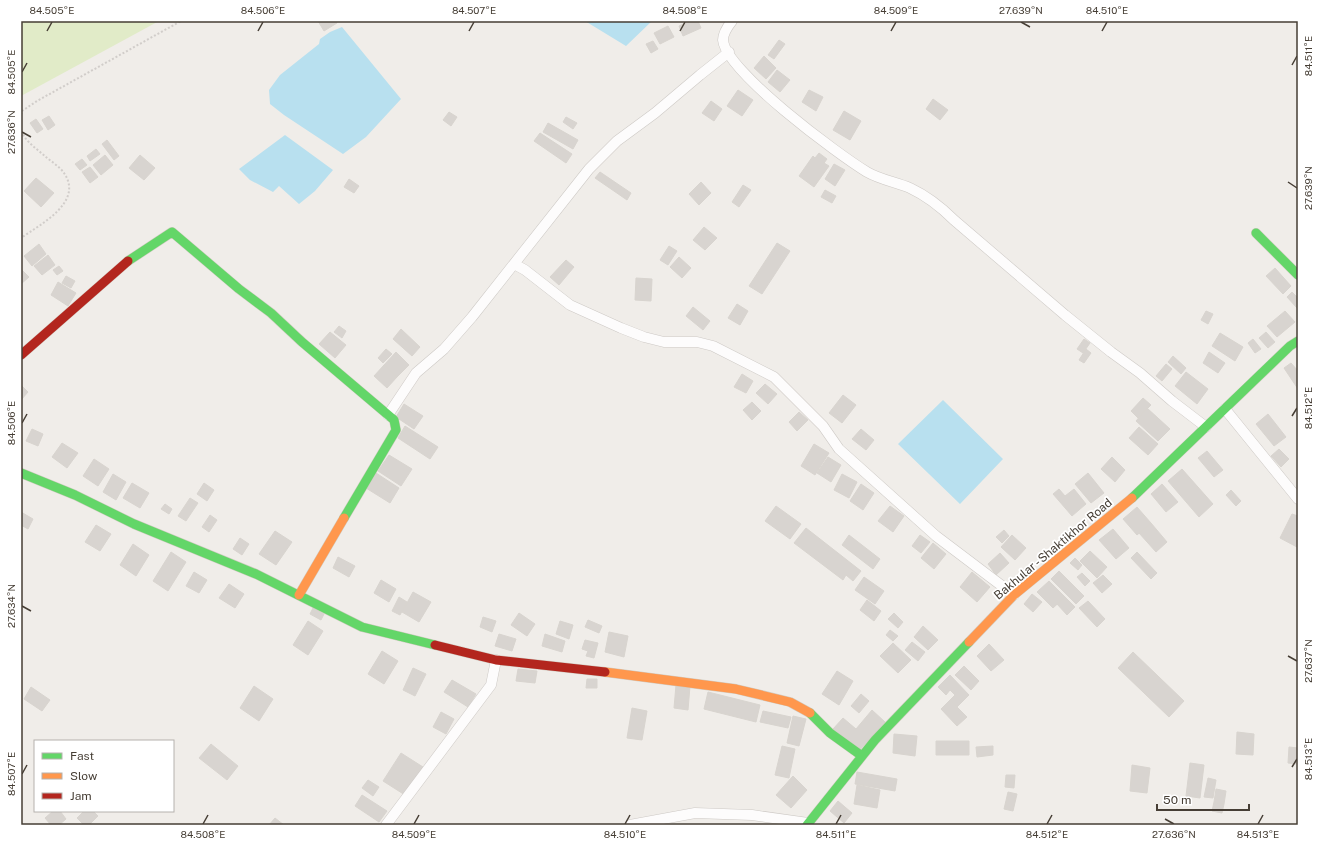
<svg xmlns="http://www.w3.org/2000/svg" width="1319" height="846" viewBox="0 0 1319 846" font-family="'Public Sans',sans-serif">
	<rect width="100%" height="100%" fill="#f0ede9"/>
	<path fill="#e1ebc8" d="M21 21H159L21 96Z"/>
	<path fill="#b8e0ef" d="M585 21H652L626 46Z
		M342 27 401 99 366 137 343 154 284 115 270 104 269 90 280 75 319 44 320 39 330 32Z
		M285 135 333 170 315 191 299 204 279 186 273 192 250 180 239 169Z
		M943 400 1003 459 960 504 898 444Z"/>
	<path fill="#d8d4d0" stroke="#d8d4cf" d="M318 21H336L337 23 324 31Z
		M690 21H698L701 28 683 36 679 26Z
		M668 26 674 37 660 44 654 33Z
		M779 40 785 44 774 59 768 55Z
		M653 41 658 49 651 53 646 44Z
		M764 56 776 68 766 79 754 68Z
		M777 70 790 80 780 92 768 82Z
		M738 90 753 100 742 116 727 106Z
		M809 90 823 97 816 111 802 102Z
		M933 99 948 110 940 120 926 109Z
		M711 101 722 109 714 121 702 113Z
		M844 111 861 121 850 140 833 130Z
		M449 112 457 117 451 126 443 120Z
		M49 116 55 125 48 130 42 120Z
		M566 117 577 123 573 129 563 122Z
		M36 119 43 129 37 133 30 123Z
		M548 123 578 140 573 149 543 132Z
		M540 133 572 154 566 163 534 141Z
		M107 140 119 156 114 160 102 144Z
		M96 149 100 154 90 161 87 156Z
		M819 153 827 159 824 163 829 166 814 187 799 176 813 156 815 158Z
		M105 155 113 165 101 175 93 165Z
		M140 155 155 168 144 180 129 168Z
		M82 159 87 165 80 170 75 164Z
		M834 164 845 170 835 186 825 179Z
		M90 167 98 177 90 183 82 172Z
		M600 172 631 193 627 200 595 178Z
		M36 178 54 193 41 207 24 191Z
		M349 179 359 186 354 193 344 187Z
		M701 182 711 193 699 205 689 194Z
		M743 185 751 190 739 207 732 202Z
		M825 190 836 196 832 203 821 197Z
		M704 227 717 238 705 250 693 240Z
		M777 243 790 251 762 294 749 286Z
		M39 244 46 254 32 266 24 256Z
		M669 246 677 251 668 265 660 260Z
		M48 255 55 265 42 275 34 266Z
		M679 257 691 268 682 278 670 267Z
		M566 260 574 267 559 285 550 277Z
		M59 266 63 271 57 275 53 270Z
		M1275 268 1291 286 1283 294 1266 276Z
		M21 269 29 277 21 284Z
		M66 276 75 281 71 288 62 283Z
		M636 278 652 279 651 301 635 300Z
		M58 282 76 293 68 306 51 295Z
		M1292 292 1298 298 1297 308 1287 297Z
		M737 304 748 311 740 325 728 318Z
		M693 307 710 321 703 330 686 316Z
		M1206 311 1213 314 1208 324 1201 320Z
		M1285 311 1295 322 1277 337 1267 326Z
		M339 326 346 331 342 338 334 332Z
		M401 329 420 347 412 356 393 339Z
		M330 332 346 345 335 358 319 344Z
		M1266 332 1275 342 1268 348 1259 338Z
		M1220 333 1243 347 1235 361 1212 346Z
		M1084 339 1090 343 1083 353 1077 349Z
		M1253 339 1261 349 1255 353 1248 343Z
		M386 349 392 354 383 363 378 358Z
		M1086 349 1091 353 1084 363 1079 360Z
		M396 352 409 365 397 377 384 365Z
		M1209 352 1225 363 1218 373 1203 363Z
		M1173 356 1186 368 1181 374 1168 362Z
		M1291 363 1298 371V389L1284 368Z
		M1166 364 1172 369 1162 381 1156 376Z
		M384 365 397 377 387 388 374 376Z
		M1186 372 1208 389 1197 404 1175 386Z
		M742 374 753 381 746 393 734 387Z
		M765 384 777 394 768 404 756 393Z
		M21 385 28 392 21 400Z
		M843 395 856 405 842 423 829 413Z
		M1143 398 1151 405 1138 418 1131 411Z
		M752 402 761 411 752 420 743 410Z
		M404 404 423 416 414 429 396 417Z
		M1147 408 1170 429 1158 441 1136 421Z
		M799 412 808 420 797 431 789 422Z
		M1268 414 1286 437 1274 446 1256 424Z
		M405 426 438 447 430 459 398 438Z
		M1139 427 1158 444 1148 455 1129 438Z
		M32 429 43 434 38 446 26 441Z
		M861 429 874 440 866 450 852 439Z
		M62 443 78 453 67 468 52 457Z
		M814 444 829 453 815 475 801 466Z
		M1279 449 1289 459 1281 467 1271 456Z
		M1207 451 1223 470 1214 477 1198 458Z
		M389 455 412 469 401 486 378 471Z
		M828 457 841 465 831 482 817 473Z
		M1112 457 1125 470 1115 482 1101 469Z
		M94 459 109 469 98 486 83 476Z
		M1182 469 1213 504 1199 517 1168 481Z
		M376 473 399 488 390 503 366 488Z
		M1088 473 1104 493 1091 503 1075 484Z
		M113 474 126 482 116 500 103 492Z
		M842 474 857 482 849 498 834 490Z
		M132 483 149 493 140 508 123 498Z
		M204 483 214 490 207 501 197 494Z
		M861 484 874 493 863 510 850 501Z
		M1162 484 1178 502 1166 512 1151 494Z
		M1059 489 1065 496 1074 489 1086 504 1072 516 1053 494Z
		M1231 490 1241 501 1236 506 1226 495Z
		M190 498 198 503 186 521 178 516Z
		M165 504 172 509 169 514 161 509Z
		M776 506 801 524 790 539 765 521Z
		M890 506 904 516 893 532 878 521Z
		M1137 507 1151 523 1137 535 1123 519Z
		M21 512 33 519 28 529 21 525Z
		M1292 514 1298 516 1297 547 1280 538Z
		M210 515 217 520 209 532 202 527Z
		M1151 523 1167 542 1156 552 1139 533Z
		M96 525 111 534 100 551 85 542Z
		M806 528 861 571 853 581 846 575 843 580 794 543Z
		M1113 529 1129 548 1116 559 1099 540Z
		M1004 530 1009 536 1002 543 996 537Z
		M275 531 292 542 276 565 259 554Z
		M849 535 880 559 873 569 842 545Z
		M920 535 930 542 921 553 912 546Z
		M1012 535 1026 548 1015 560 1001 547Z
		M240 538 249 544 242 555 233 549Z
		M933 543 946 554 934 569 921 558Z
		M133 544 149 555 136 576 120 565Z
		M1090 551 1107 567 1097 578 1080 561Z
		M171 552 186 562 168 591 153 581Z
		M1137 552 1157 573 1151 579 1131 558Z
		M1000 553 1009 563 996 575 988 564Z
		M338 557 355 566 349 577 333 568Z
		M1075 558 1082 565 1078 570 1070 563Z
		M1059 571 1084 596 1076 604 1051 579Z
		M194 572 207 580 199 593 186 586Z
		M972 572 990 587 977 602 960 587Z
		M1082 573 1090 581 1085 586 1077 577Z
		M1103 575 1112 584 1102 593 1093 583Z
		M864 577 884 591 875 604 855 590Z
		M381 580 396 589 389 602 374 593Z
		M1049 581 1065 597 1053 608 1037 592Z
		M229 584 244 594 235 608 219 598Z
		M413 592 431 602 419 622 402 612Z
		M1032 594 1042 602 1033 612 1024 604Z
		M399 597 407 602 400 615 392 611Z
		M1065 597 1075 607 1067 615 1057 604Z
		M867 600 881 611 874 621 860 610Z
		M1088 601 1105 619 1097 627 1079 608Z
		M313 608 324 614 321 620 310 614Z
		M519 613 535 624 527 636 511 625Z
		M894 613 903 622 898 628 888 619Z
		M483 617 496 621 492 632 480 627Z
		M588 620 602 626 599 633 585 627Z
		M308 621 323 631 308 655 293 645Z
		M560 621 573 625 569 639 556 634Z
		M923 626 938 640 928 650 914 637Z
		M890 630 898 636 893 641 886 635Z
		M609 632 628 636 624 657 605 652Z
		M499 634 516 639 512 651 495 646Z
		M545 634 565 641 562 652 542 646Z
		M585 640 598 643 594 658 586 656 588 651 582 649Z
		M912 642 925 652 918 661 905 650Z
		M893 643 911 660 898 673 880 656Z
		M989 644 1004 660 991 671 977 656Z
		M382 651 398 661 384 684 368 674Z
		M1133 652 1184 701 1169 717 1118 668Z
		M964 666 979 681 971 690 955 675Z
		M413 668 426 674 415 696 403 690Z
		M518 669 537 671 535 683 516 681Z
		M837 671 853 681 839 705 822 694Z
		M950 675 969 695 957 707 950 700 955 695 950 690 946 695 938 687Z
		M587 679H597V688H586Z
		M452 680 476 694 468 707 444 692Z
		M676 685 690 686 688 710 674 708Z
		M254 686 273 699 259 721 240 708Z
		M31 687 50 700 42 711 24 699Z
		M708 692 760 705 756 722 704 709Z
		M861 694 869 701 859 713 851 706Z
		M950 700 967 717 957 726 941 709Z
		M632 708 647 711 642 740 627 738Z
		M872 710 885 722 858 752 833 729 843 718 856 729Z
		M763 711 791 717 788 728 760 722Z
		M441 712 454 719 446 734 433 727Z
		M793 716 806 719 799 746 787 743Z
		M1237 732 1254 734 1253 755 1236 754Z
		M894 734 917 736 915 756 893 753Z
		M936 741H969V755H936Z
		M211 744 238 766 227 780 199 758Z
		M782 746 795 749 789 778 775 775Z
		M993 746V755L977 757 976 747Z
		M1289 747 1298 748V764L1288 763Z
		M401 753 423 767 405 795 383 781Z
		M1190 763 1204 765 1200 798 1186 796Z
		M1132 765 1150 768 1147 793 1130 791Z
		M857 772 897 779 895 791 855 784Z
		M1006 775H1015L1014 788 1005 787Z
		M793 776 807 790 791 808 776 795Z
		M1208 778 1216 780 1213 798 1204 797Z
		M368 780 379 787 373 796 362 788Z
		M857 785 880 790 877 808 854 804Z
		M1216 789 1226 791 1224 804 1214 802Z
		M1008 792 1017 794 1013 811 1004 809Z
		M362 795 387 811 379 822 355 806Z
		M838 801 852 813 844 823 830 811Z
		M1214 802 1224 804 1222 813 1212 811Z
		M53 811H60L66 819 59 825H51L45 818Z
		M84 811H93L98 816 89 825H84L77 818Z
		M275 818 284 825H269Z"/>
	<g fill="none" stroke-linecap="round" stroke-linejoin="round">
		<defs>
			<path id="street" d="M732 21C728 26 723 33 723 40 725 71 839 155 867 172 881 180 896 182 910 188 927 196 941 207 954 220L1065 315 1111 352 1140 373 1172 401 1206 427
				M514 264 525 270 570 305 621 328 644 337 664 342H697L713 346 774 377 823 426 839 449 936 536 1014 595
				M1225 409 1298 499
				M388 415 416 373 444 349 472 317 589 169 617 141 655 113 700 75 729 52
				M386 825 491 685 496 660
				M630 825 695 813 752 815 808 823"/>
			<path id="fast" d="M1256 233 1298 275
				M128 261 172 232 239 289 271 313 302 342 394 420 396 430 344 518
				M21 473 75 495 134 524 256 574 362 627 435 645
				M1132 498 1290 346 1298 341
				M810 713 830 733 862 756
				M807 825 875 740 969 642"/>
			<path id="slow" d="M299 595 344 518
				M969 642 1014 595 1132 498
				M605 672 736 689 790 702 810 713"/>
			<path id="jam" d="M21 355 128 261
				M435 645 496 660 605 672"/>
		</defs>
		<use href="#street" stroke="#cdc9c5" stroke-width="11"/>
		<use href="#fast" stroke="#d1cbc1" stroke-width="10"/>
		<use href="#slow" stroke="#d1cbc1" stroke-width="10"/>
		<use href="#jam" stroke="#d1cbc1" stroke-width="10"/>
		<path stroke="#d1cdca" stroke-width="2" stroke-dasharray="2 2" stroke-linecap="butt" d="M21 115 22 111 37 101 181 21
			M21 131C26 142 37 149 46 157 52 162 60 167 64 173 84 202 41 224 21 238"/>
		<use href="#street" stroke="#fdfcfc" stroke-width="10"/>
		<use href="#fast" stroke="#63d668" stroke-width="9"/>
		<use href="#slow" stroke="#ff974d" stroke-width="9"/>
		<use href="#jam" stroke="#b3261e" stroke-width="9"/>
	</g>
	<path fill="none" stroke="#463e35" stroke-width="1.5" d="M1021 22 1030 27M47 31 52 22M258 31 263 22M469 31 474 22M680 31 685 22M891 31 896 22M1102 31 1107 22M1292 65 1297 56M22 72 27 63M22 132 31 137M1288 182 1297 188M1292 416 1297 408M22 423 27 414M22 606 31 611M1288 656 1297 661M1292 767 1297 759M22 774 27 765M1165 819 1174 824M203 824 208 815M414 824 419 815M625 824 630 815M836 824 841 815M1047 824 1052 815M1258 824 1263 815"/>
	<g text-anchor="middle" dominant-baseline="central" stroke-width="3.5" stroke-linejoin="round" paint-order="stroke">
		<g font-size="12" fill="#463e35" stroke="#fff">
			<text transform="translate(1053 549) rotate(-40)">Bakhular - Shaktikhor Road</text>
		</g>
	</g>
	<rect width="1319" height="846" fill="none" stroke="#ffffff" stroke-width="44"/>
	<rect x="34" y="740" width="140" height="72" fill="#ffffff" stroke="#b5b2ae"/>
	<rect x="42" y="753" width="20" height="6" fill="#63d668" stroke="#b5b2ae"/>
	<text x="70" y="760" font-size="12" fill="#463e35">Fast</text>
	<rect x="42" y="773" width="20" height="6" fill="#ff974d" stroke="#b5b2ae"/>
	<text x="70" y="780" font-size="12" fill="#463e35">Slow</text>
	<rect x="42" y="793" width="20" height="6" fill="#b3261e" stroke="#b5b2ae"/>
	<text x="70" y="800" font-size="12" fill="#463e35">Jam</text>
	<path d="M1157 804v6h92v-6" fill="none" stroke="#463e35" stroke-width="2"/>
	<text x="1163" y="804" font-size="12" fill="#463e35" stroke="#ffffff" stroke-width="3" paint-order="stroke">50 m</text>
	<rect x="22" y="22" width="1275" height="802" fill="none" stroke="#463e35" stroke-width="1.5"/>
	<g font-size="10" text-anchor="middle" fill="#463e35">
		<text x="52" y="14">84.505°E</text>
		<text x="263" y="14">84.506°E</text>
		<text x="474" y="14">84.507°E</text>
		<text x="685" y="14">84.508°E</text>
		<text x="896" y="14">84.509°E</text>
		<text x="1021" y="14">27.639°N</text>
		<text x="1107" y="14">84.510°E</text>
		<text transform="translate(1308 56) rotate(-90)" y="4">84.511°E</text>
		<text transform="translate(11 72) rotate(-90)" y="4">84.505°E</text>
		<text transform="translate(11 132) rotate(-90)" y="4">27.636°N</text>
		<text transform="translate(1308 188) rotate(-90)" y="4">27.639°N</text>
		<text transform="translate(1308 408) rotate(-90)" y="4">84.512°E</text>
		<text transform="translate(11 423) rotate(-90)" y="4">84.506°E</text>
		<text transform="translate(11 606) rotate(-90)" y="4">27.634°N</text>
		<text transform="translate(1308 661) rotate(-90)" y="4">27.637°N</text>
		<text transform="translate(1308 759) rotate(-90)" y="4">84.513°E</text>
		<text transform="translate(11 774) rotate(-90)" y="4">84.507°E</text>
		<text x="203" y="838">84.508°E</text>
		<text x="414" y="838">84.509°E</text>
		<text x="625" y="838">84.510°E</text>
		<text x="836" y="838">84.511°E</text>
		<text x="1047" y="838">84.512°E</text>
		<text x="1174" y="838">27.636°N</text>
		<text x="1258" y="838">84.513°E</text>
	</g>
</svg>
